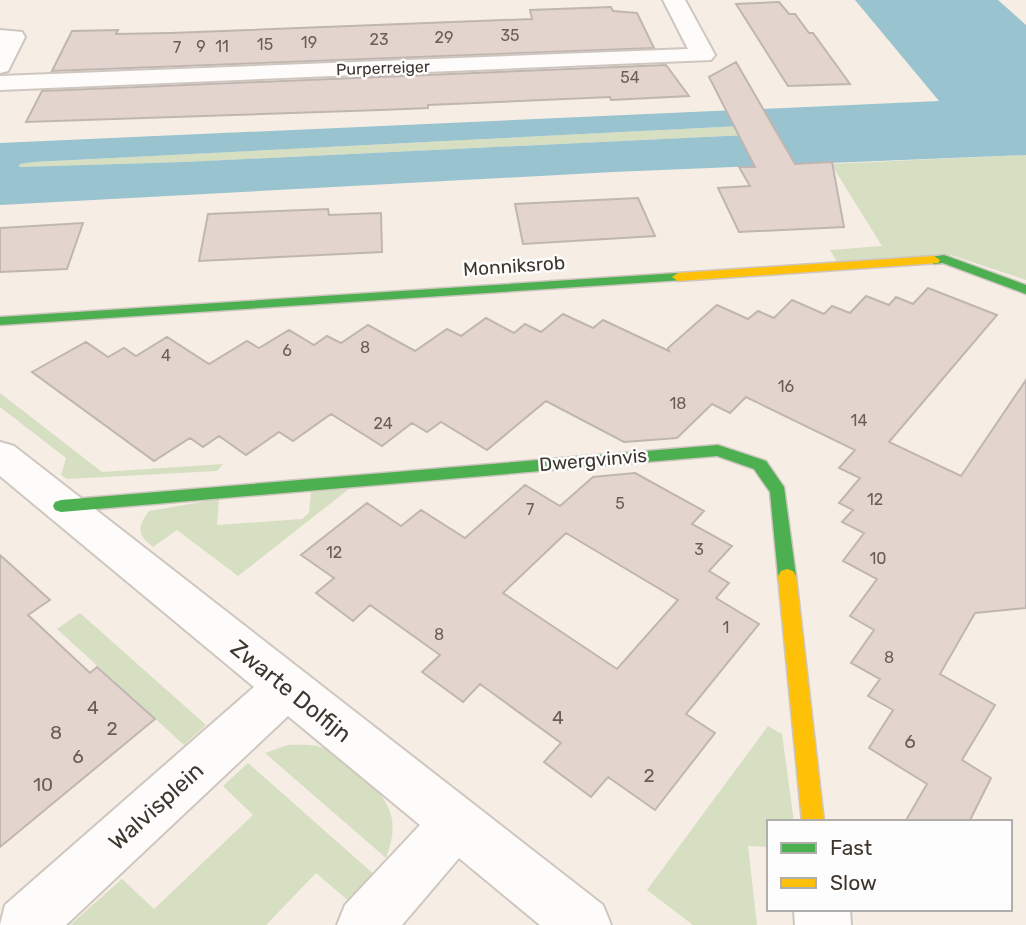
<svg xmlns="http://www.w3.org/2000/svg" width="1026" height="925" viewBox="0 0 1026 925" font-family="Rubik,sans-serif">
	<rect width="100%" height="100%" fill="#f6ede4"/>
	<path fill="#d6dfc1" d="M741 126 747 135 184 162 19 167 20 164 34 162Z
		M1026 155V280L951 255 837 262 830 250 882 246 831 164Z
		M0 393 102 472 223 464 217 471 67 479 61 475 66 458 0 407Z
		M349 489 238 576 177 530 153 547C137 535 137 527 149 511L219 499 217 525 302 519 309 513 311 491Z
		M80 613 206 725 184 745 57 629Z
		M768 726 782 734 794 822H769V847L748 846 757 925H693L647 890Z
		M288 745C299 745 311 744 321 747 346 755 385 790 391 815 395 830 391 844 386 858L265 753Z
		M248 763 377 877 351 903 316 873 266 925H70L122 879 154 909 253 815 223 786Z"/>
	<path fill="#98c3cf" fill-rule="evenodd" d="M855 0H998L1026 25V155L613 172 0 205V143L939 101ZM741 126 747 135 184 162 19 167 20 164 34 162Z"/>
	<path fill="#e4d4ce" stroke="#c0b6b1" stroke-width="2" fill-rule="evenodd" d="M779 2 789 14H795L809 33H813L850 84 788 86 736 4Z
		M611 7 613 11 637 13 654 48 52 71 72 31 118 30 116 34 171 33 532 19 530 10Z
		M736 62 795 164 832 162 844 227 739 232 718 188 750 186 739 167H755L709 77Z
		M666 65 689 96 611 100 610 97 428 105V108L380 110 26 122 42 91Z
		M638 198 655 236 523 244 515 204Z
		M328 209 329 215 381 213 382 252 199 261 208 214Z
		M83 223 67 269 0 272V228Z
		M928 288 997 315 889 442 961 476 1026 380V608L975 613 940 674 995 705 962 760 991 778 969 822H905L927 784 869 748 893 710 868 696 880 679 851 663 874 630 850 616 877 579 843 561 864 533 842 522 853 510 839 503 860 478 839 468 855 450 746 397 730 413 712 404 677 438 624 442 546 401 487 450 441 422 427 432 412 423 382 446 331 414 293 441 279 432 246 455 219 436 203 447 190 438 154 461 32 372 86 342 108 357 124 348 136 356 167 337 209 364 247 341 259 348 289 330 314 345 327 336 341 343 368 325 415 351 447 329 461 336 486 318 514 333 525 324 541 332 563 314 593 328 603 320 669 351 668 348 717 305 748 319 758 311 774 318 792 300 824 314 832 306 850 313 866 296 889 305 896 297 913 304Z
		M635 473 704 511 692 524 732 546 709 571 729 583 716 598 759 624 686 714 715 733 655 810 608 777 591 797 544 762 561 743 480 684 463 702 422 672 440 655 370 605 353 621 316 593 334 578 301 555 367 503 401 526 421 510 465 538 525 485 560 506 593 477ZM566 533 678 600 617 669 503 593Z
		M0 555 50 600 28 615 90 673 97 667 155 719 0 847Z"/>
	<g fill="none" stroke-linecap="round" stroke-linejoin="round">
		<defs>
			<path id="street" d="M663 0H685L715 55 711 60 0 90V76L688 49Z
				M0 30 22 32 25 37 8 71 0 73Z
				M0 442 14 446 603 905 611 925H540L459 858 402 925H337L345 905 420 825 288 716 66 925H0L5 905 254 687 0 476Z
				M794 909H850L851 925H795Z"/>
			<path id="fast" d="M944 255 1026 285V294L943 263 934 264 928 260 930 257Z
				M678 273 683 274V280L0 325V317Z
				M718 445 766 461 784 487 796 576 793 581 787 583 781 581 778 576 770 492 754 469 717 456 61 512 55 510 53 506 55 502 61 500Z"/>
			<path id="slow" d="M934 256 940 260 938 263 678 281 672 277 678 273Z
				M787 569 793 571 796 576 824 822H802L778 576 781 571Z"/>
		</defs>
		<use href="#street" stroke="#cfc6bf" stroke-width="4"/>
		<use href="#fast" stroke="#cfc6bf" stroke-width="3"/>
		<use href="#slow" stroke="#cfc6bf" stroke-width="3"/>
		<use href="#street" fill="#fefcfb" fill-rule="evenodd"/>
		<use href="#fast" fill="#4caf50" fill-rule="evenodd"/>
		<use href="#slow" fill="#ffc107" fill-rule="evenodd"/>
	</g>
	<g text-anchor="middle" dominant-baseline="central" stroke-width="5" stroke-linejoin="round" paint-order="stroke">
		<g font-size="16" fill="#695f57">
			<text x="510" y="35">35</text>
			<text x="444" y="37">29</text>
			<text x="379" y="39">23</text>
			<text x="309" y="42">19</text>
			<text x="265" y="44">15</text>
			<text x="201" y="46">9</text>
			<text x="222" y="46">11</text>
			<text x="177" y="47">7</text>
			<text x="630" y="77">54</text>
			<text x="365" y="347">8</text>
			<text x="287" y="350">6</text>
			<text x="166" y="355">4</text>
			<text x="786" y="386">16</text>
			<text x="678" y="403">18</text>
			<text x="859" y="420">14</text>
			<text x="383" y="423">24</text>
			<text x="875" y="499">12</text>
			<text x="620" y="503">5</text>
			<text x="530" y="509">7</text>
			<text x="699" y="549">3</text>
			<text x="334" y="552">12</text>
			<text x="878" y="558">10</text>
			<text x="726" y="627">1</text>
			<text x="439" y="634">8</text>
			<text x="889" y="657">8</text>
		</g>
		<g font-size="16" fill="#3e362d" stroke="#fdfdfd">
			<text transform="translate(383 68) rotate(-2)">Purperreiger</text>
		</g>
		<g font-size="19" fill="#3e362d" stroke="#fdfdfd">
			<text transform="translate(514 266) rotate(-4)">Monniksrob</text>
			<text transform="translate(593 460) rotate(-5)">Dwergvinvis</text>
		</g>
		<g font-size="19" fill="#695f57">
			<text x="93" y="707">4</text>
			<text x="558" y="717">4</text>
			<text x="112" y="728">2</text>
			<text x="56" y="732">8</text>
			<text x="910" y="741">6</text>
			<text x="78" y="756">6</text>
			<text x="649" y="775">2</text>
			<text x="43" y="784">10</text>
		</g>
		<g font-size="23" fill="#3e362d" stroke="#fdfdfd">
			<text transform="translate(291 691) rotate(39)">Zwarte Dolfijn</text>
			<text transform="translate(156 806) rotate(-42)">Walvisplein</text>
		</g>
	</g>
	<rect x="767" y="820" width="245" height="91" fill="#fdfdfd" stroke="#b1adaa" stroke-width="2"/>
	<rect x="781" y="843" width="35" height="10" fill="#4caf50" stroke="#b1adaa" stroke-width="2"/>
	<text x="830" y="855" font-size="21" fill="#3e362d">Fast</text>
	<rect x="781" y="878" width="35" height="10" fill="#ffc107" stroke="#b1adaa" stroke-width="2"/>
	<text x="830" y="890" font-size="21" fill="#3e362d">Slow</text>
</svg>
